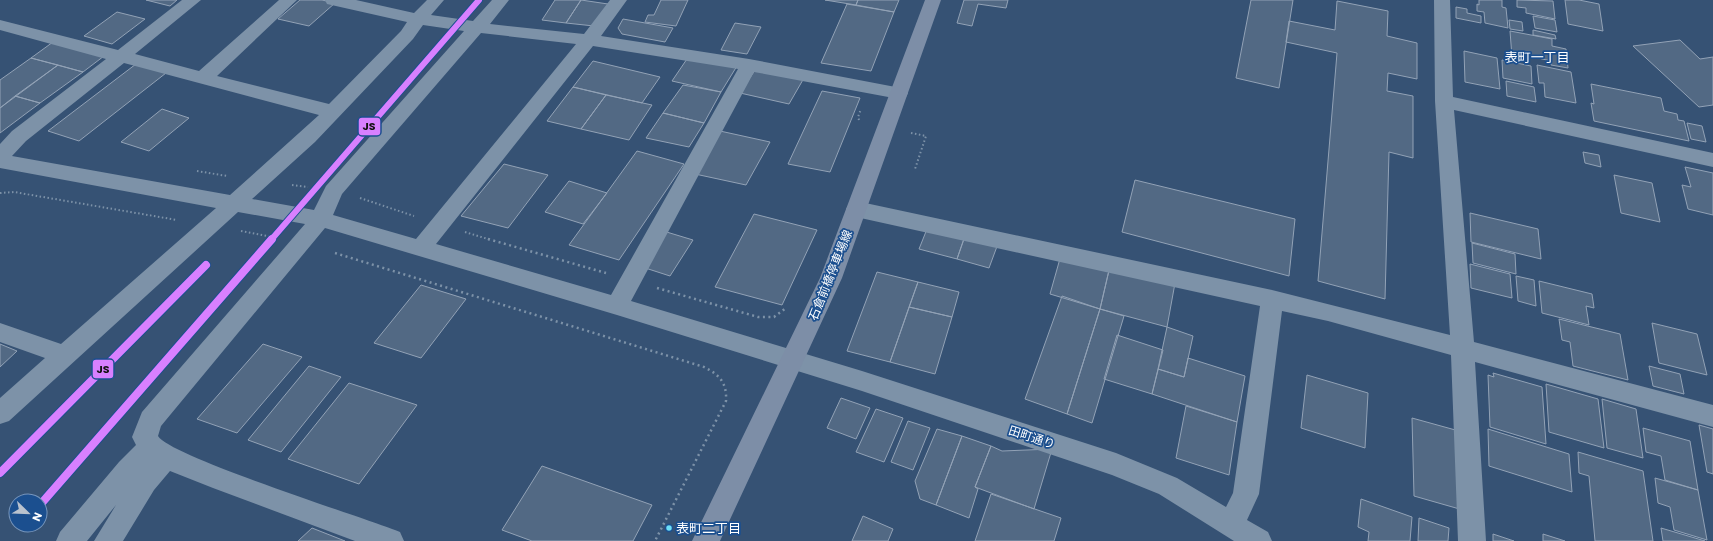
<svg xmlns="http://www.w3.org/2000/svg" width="1713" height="541" viewBox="0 0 1713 541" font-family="Poppins,'Noto Sans JP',sans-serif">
	<rect width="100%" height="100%" fill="#365274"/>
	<path fill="#526984" stroke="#92a2b6" d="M146 0H177L170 6Z
		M300 0H322L335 3 309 26 278 19Z
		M555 0H581L566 23 542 20Z
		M581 0 608 4 594 26 566 23Z
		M661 0H688L676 26 645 22 648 15H654Z
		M825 0H858L856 5Z
		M858 0H899L894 12 856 5Z
		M964 0H1008L1006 8 978 4 972 26 957 23Z
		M1251 0H1293L1279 88 1236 78Z
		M1479 0H1502V7L1506 8 1508 28 1485 23 1484 12 1477 11V4L1479 5Z
		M1517 0 1553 1 1555 19 1526 13V8L1517 7Z
		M1565 0H1579L1599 4 1603 31 1568 24Z
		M1337 1 1388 11 1387 36 1417 43V79L1388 73 1387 91 1413 96V158L1389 152 1385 299 1318 281 1337 53 1286 42 1289 21 1335 30Z
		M847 4 894 12 871 71 821 63Z
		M1456 7 1467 9V13L1481 16V23L1456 18Z
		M117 12 145 19 112 44 84 36Z
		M1533 16 1555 20 1557 32 1535 28Z
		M623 19 673 28 665 42 622 34 618 28Z
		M1509 20 1522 22 1523 31 1510 29Z
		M735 23 761 27 747 54 721 50Z
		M1533 30 1555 35 1556 39 1533 35Z
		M1510 31 1552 39V46L1566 49 1568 68 1551 65V61L1521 54 1522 59 1512 57Z
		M1680 40 1700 59 1713 57V105L1699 107 1633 46Z
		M53 42 104 56 83 72 31 58Z
		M1464 51 1497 58 1500 89 1465 82Z
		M689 56 737 66 721 92 672 81Z
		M31 58 58 65 0 108V80Z
		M1502 60 1531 66 1532 84 1503 78Z
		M593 61 660 77 642 103 573 87Z
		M136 64 166 73 79 141 48 131Z
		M58 65 83 72 40 103 15 96Z
		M1537 65 1571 72 1576 103 1545 97 1544 83H1539Z
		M757 67 804 78 789 104 740 93Z
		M1506 81 1534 87 1536 102 1507 96Z
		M1591 84 1661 98 1664 111 1677 114 1678 120 1684 121 1689 141 1594 121 1591 103 1594 104Z
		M683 85 721 92 704 123 663 113Z
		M573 87 606 95 581 129 547 121Z
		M822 91 860 98 830 172 788 164Z
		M606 95 652 105 629 140 581 129Z
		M15 96 40 103 0 133V108Z
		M162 109 189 118 149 151 121 142Z
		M663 113 704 123 689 147 646 138Z
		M1687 123 1702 126 1706 142 1691 139Z
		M720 131 770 142 746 185 695 174Z
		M637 151 684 164 619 260 569 245Z
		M1583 152 1599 155 1601 167 1585 163Z
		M504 164 548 175 508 228 461 216Z
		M1685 167 1713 173V215L1688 209 1682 185 1691 187Z
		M1614 175 1652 183 1660 222 1621 213Z
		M1135 180 1295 219 1289 276 1122 232Z
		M569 181 607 193 583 224 545 212Z
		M1470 213 1538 229 1541 259 1471 242Z
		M754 214 817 230 782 305 715 287Z
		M929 224 966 233 957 259 919 249Z
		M660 230 693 240 670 276 636 265Z
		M966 233 999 241 989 268 957 259Z
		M1472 243 1515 254 1516 274 1473 263Z
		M1061 255 1110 266 1100 309 1050 294Z
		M1470 264 1510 274 1512 298 1471 288Z
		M1110 266 1175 283 1167 327 1100 309Z
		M877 272 918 282 890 362 847 351Z
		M1516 276 1534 280 1536 306 1518 301Z
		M1539 281 1592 294 1594 308 1586 306 1589 325 1542 313Z
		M918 282 959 292 952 317 909 307Z
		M421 285 466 299 421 358 374 343Z
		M1062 296 1100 309 1067 414 1025 399Z
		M909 307 952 317 935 374 890 362Z
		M1100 309 1124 316 1092 423 1067 414Z
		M1559 319 1620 334 1628 380 1573 366 1570 342 1562 340Z
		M1652 323 1697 334 1707 375 1659 363Z
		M1167 327 1193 336 1184 377 1158 369Z
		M1117 335 1163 350 1152 394 1104 379Z
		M0 344 17 351 0 367Z
		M263 344 302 357 237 433 197 419Z
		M1188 358 1245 376 1237 422 1152 394 1158 369 1184 377Z
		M309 366 341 377 281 452 248 440Z
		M1649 366 1680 374 1684 394 1653 386Z
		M1493 373 1542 387 1546 444 1490 427 1488 375 1494 377Z
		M1307 375 1368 393 1365 448 1301 428Z
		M349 383 417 405 359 484 288 459Z
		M1546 384 1598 399 1604 448 1549 432Z
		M841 398 870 408 856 439 827 428Z
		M1602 399 1636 409 1643 458 1607 448Z
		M1186 406 1237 422 1229 475 1176 458Z
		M876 409 903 418 884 462 856 452Z
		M1412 418 1459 431 1463 510 1414 496Z
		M908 421 930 428 913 470 891 462Z
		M1699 425 1713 429V474L1707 472Z
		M1643 428 1690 441 1698 490 1665 480 1661 456 1646 452Z
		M937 429 962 436 936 505 920 499 915 481Z
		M1488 429 1569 454 1572 492 1489 466Z
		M962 436 991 446 975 487 978 489 969 518 936 505Z
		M991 446 1002 451 1052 449 1034 509 975 487Z
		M1578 452 1643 471 1653 541H1595L1589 476 1579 473Z
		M542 466 652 505 633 541H532L502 530Z
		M1655 478 1698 490 1707 540 1674 530 1670 507 1658 503Z
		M991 494 1061 518 1054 541H975Z
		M1361 499 1412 517 1410 541H1368L1369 532 1358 527Z
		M863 516 893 529 888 541H852Z
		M1419 518 1449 528 1448 541H1418Z
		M312 528 345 541H298Z
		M1661 528 1705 541H1663Z
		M1493 534 1514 541H1493Z
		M1543 534 1565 541H1543Z"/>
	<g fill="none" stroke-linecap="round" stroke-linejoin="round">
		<path stroke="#7d92a8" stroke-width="2" stroke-dasharray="1.5 2.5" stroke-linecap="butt" d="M859 120 858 117 861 109
			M911 133 926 136 915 169
			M197 171 227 176
			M292 185 308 187
			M0 193 14 192 177 220
			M360 198 414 216
			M241 231 272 237
			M465 232 491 240"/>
		<path stroke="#7d92a8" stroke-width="2.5" stroke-dasharray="2 3.5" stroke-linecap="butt" d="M488 239 606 273
			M335 253 704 367C720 375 727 383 726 401L655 541
			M657 288 758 317H774L786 308"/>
		<path fill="#7d92a8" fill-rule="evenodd" d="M182 0H201L135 54 199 71 279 0H297L217 76 329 104 401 31 407 22 327 4 325 0H356L414 13 427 0H444L431 15 473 21 492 0H509L490 24 584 34 610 0H627L601 36 749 59 906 89 908 93 906 97 899 99 754 72 631 301 862 371 1116 453 1177 478 1226 507 1233 493 1260 306 856 217 849 214 846 209 849 204 856 201 1272 290 1450 335 1435 101 1434 0H1450L1453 97 1713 153V167L1454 110 1474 342 1713 405V427L1475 362 1486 541H1458L1451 355 1328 321 1282 311 1259 494 1247 520 1268 532 1272 541H1234L1159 494 1112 475 862 391 617 315 325 228 161 426 158 436C171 457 363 517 400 532L404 541H355L213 488 170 471 154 490 123 541H94L116 505 87 541H56L60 532 119 462 136 445 132 437 142 412 305 224 238 212 9 421 0 424V398L45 358 0 342V323L61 344 216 208 0 168V144L12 131 106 59 0 30V20L118 50ZM423 25 464 31 326 186 314 210 252 199 315 142 413 39ZM481 33 576 44 416 239 333 215 342 194ZM593 46 738 69 611 295 436 244ZM124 63 319 115 230 195 12 156 26 141Z"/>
		<path fill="#7d8ea7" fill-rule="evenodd" d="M925 0H941L842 278 720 541H692L820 278Z"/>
		<defs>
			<path id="rail-1-far1" d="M271 240 479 0"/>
			<path id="rail-1" d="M0 473 206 265
				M40 505 272 239"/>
		</defs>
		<use href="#rail-1-far1" stroke="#1b4f8f" stroke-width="8"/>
		<use href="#rail-1" stroke="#1b4f8f" stroke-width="10"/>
		<use href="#rail-1-far1" stroke="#d880ff" stroke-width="6"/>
		<use href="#rail-1" stroke="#d880ff" stroke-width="8"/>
	</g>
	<circle fill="#6ddff8" stroke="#1b4f8f" stroke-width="1.5" cx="669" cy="528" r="3.5"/>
	<g text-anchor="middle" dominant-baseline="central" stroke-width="3.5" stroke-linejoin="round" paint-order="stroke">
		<g font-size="12" fill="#fff" stroke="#1b4f8f">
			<text transform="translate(830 275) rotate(-68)">石倉前橋停車場線</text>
			<text transform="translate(1032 437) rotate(18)">田町通り</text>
		</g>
		<g font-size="13" fill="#fff" stroke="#1b4f8f">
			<text x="1537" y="57">表町一丁目</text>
		</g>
		<g font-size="13" fill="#fff" stroke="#1b4f8f" text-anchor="start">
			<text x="676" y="528">表町二丁目</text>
		</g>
	</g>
	<g stroke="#1b4f8f" stroke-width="1.5">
		<rect x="358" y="117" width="23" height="19" rx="4" fill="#d880ff"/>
		<rect x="92" y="359" width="22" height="20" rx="4" fill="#d880ff"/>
	</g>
	<g font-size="11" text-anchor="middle" font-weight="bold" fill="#111">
		<text x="369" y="130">JS</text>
		<text x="103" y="373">JS</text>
	</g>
	<g transform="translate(28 513) rotate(113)"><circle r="19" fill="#1b4f8f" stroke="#7695bc"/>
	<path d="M0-3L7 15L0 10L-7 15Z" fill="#b9c2ce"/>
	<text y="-6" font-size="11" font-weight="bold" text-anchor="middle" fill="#ffffff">N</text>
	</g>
</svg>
